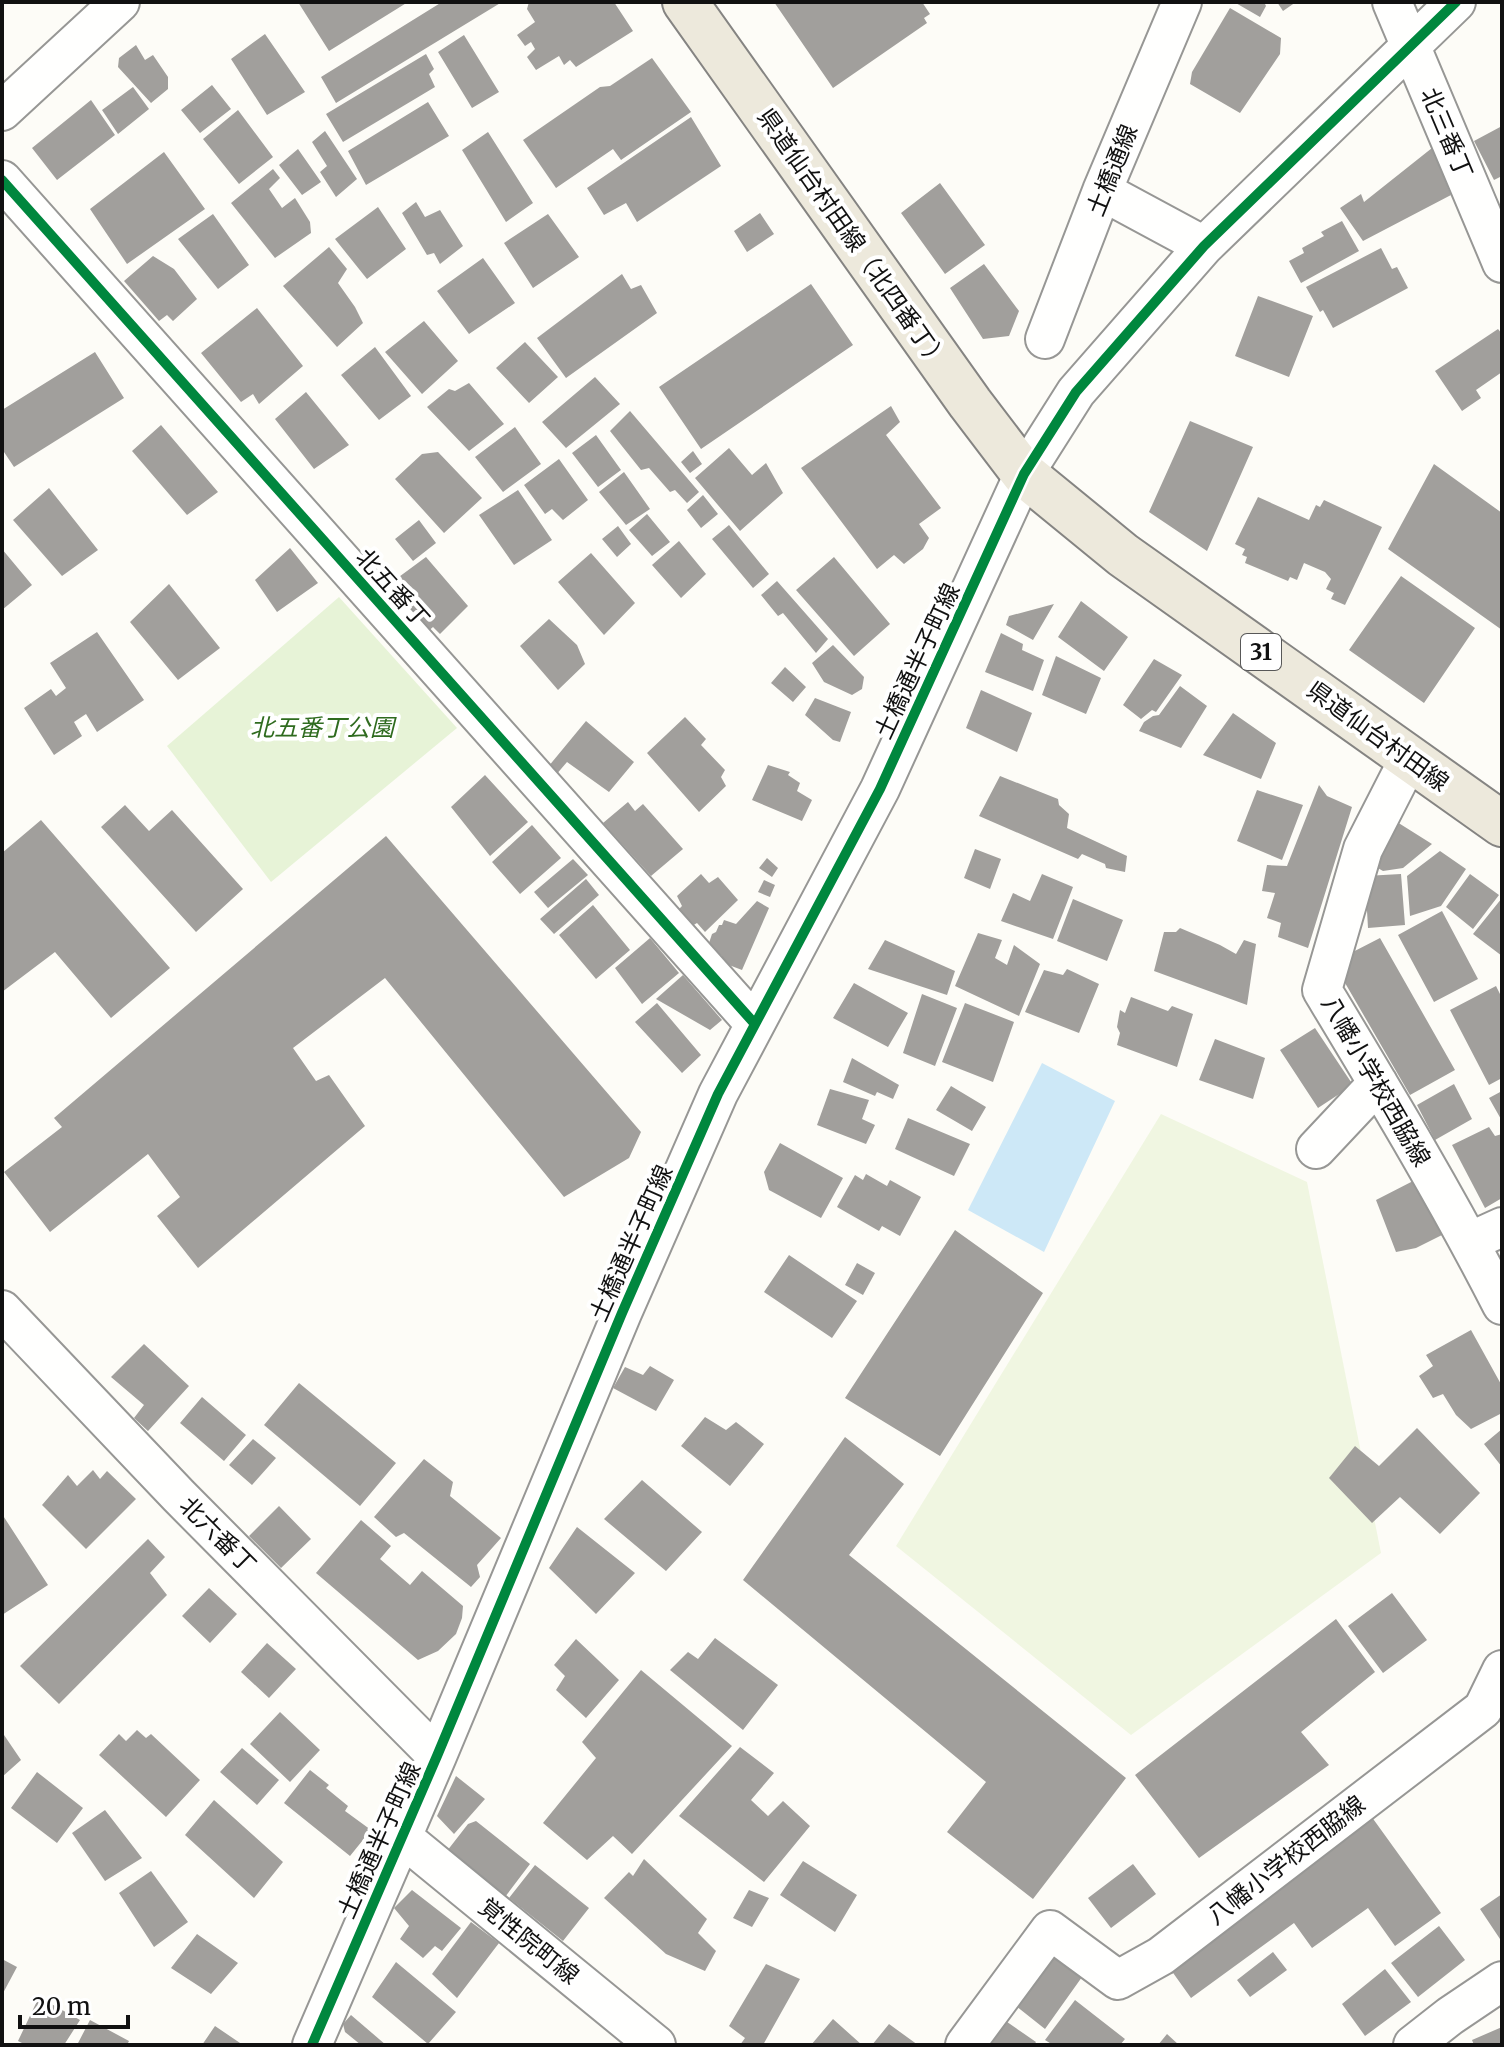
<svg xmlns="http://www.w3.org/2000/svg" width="1504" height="2047" viewBox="0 0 1504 2047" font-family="Merriweather,'Noto Sans JP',serif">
	<rect width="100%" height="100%" fill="#fdfcf7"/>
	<path fill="#e7f3d7" d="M339 597 457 728 271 882 167 746Z"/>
	<path fill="#f0f6e1" d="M1161 1114 1307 1182 1381 1553 1131 1735 896 1546Z"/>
	<path fill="#cde8f7" d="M1042 1063 1115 1101 1044 1252 968 1210Z"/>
	<path fill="#a19f9c" d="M298 2H408L329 51Z
		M442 2H502L336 103 321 77Z
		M529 2H614L633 31 576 67 570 60 564 65 559 56 536 70 527 57 535 49 531 42 525 46 517 35 535 22 527 9Z
		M774 2H922L930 14 924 18 927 23 833 88Z
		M1234 2H1264L1266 6 1260 17Z
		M1277 2H1296L1283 11Z
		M1230 8 1281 38 1280 54 1240 113 1190 84 1192 72Z
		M265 34 305 92 267 115 231 59Z
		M464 35 499 92 472 108 438 52Z
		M136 45 145 60 153 55 168 77V89L151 103 118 67 119 58Z
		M426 54 434 69 429 74 435 87 343 142 326 114Z
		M652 58 691 112 621 160 613 149 556 188 523 140 600 87 610 86Z
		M212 85 231 109 200 133 181 110Z
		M133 87 149 109 118 134 102 110Z
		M91 100 115 135 57 180 32 148Z
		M428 102 449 136 366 185 348 151Z
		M238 110 273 157 239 184 203 139Z
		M691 117 721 166 637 222 626 203 604 215 587 188Z
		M1502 126V176L1494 180 1474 141Z
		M325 131 357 179 336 197 320 172 327 166 312 142Z
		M488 132 533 203 506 222 462 150Z
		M1432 148 1451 195 1363 241 1340 208 1361 194 1364 202Z
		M298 149 321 182 302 195 279 165Z
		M164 152 205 209 127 264 90 209Z
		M273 169 280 178 269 189 282 208 295 198 310 222 311 233 275 258 231 203Z
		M940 183 985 245 945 274 901 213Z
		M416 202 425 217 440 210 463 246 440 264 434 253 427 255 402 213Z
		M378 207 406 249 367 279 335 239Z
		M760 213 774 234 747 252 734 231Z
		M213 214 249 265 218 289 178 239Z
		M548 214 579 257 533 288 504 243Z
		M1342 221 1359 251 1301 283 1289 261 1304 253 1302 248 1324 236 1321 232Z
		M329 247 347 269 338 283 355 307 363 323 337 347 283 286Z
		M1381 248 1392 269 1397 267 1408 288 1333 328 1323 310 1320 312 1306 287Z
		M153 256 174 269 197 299 173 321 167 315 159 321 124 281Z
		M483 258 515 303 469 334 437 291Z
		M984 264 1019 311 1009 336 983 339 950 288Z
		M622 274 631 289 641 285 657 313 566 378 537 338Z
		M811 284 853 345 701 449 659 387Z
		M1258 296 1313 316 1289 377 1235 356Z
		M257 308 303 366 259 404 253 394 241 402 201 353Z
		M424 321 458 361 422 394 385 352Z
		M1498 329 1502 334V372L1476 390 1481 398 1462 411 1435 371Z
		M525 342 558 377 529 403 496 368Z
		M375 347 411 396 379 420 341 375Z
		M95 352 124 398 14 467 2 449V410Z
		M595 377 620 404 566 448 542 422Z
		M469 383 504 424 469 451 427 407 449 389 455 391Z
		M306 392 349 445 314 469 275 419Z
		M891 406 900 422 886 435 941 508 919 524 929 538 923 549 904 564 894 555 877 569 801 468Z
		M630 411 699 492 687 503 675 490 670 492 649 468 641 470 610 431Z
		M1190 421 1253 447 1207 551 1149 512Z
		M161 425 218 492 187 515 132 451Z
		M515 427 541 464 503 492 475 457Z
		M596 435 621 470 598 487 572 453Z
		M729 448 752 475 766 463 783 493 740 531 695 478Z
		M693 451 702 464 690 473 681 462Z
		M438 452 482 498 444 533 395 479 422 454Z
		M559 459 588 500 563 520 552 509 545 514 524 485Z
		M1434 464 1502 513V630L1388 549Z
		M624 472 650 509 626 525 599 492Z
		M49 488 98 550 62 576 13 520Z
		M518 490 552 540 514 565 479 515Z
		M703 495 718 514 701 528 687 510Z
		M1258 497 1309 520 1316 505 1320 507 1324 500 1382 527 1345 605 1331 599 1334 593 1326 589 1331 579 1325 572 1304 563 1297 580 1290 577 1288 581 1245 563 1247 557 1242 555 1245 549 1235 544Z
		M647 514 670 542 652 556 629 530Z
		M419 520 436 543 413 561 395 539Z
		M729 525 769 574 753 588 712 539Z
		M618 526 631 544 617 557 602 539Z
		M679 541 706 574 681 598 652 565Z
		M290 548 318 583 277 612 255 580Z
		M2 549 32 585 2 610Z
		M591 553 635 603 604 635 558 582Z
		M426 557 468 606 440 634 433 627 426 633 388 585Z
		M834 557 890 624 854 656 796 590Z
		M1401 576 1475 628 1424 703 1349 650Z
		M777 581 828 639 816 653 783 613 778 616 761 595Z
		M169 584 220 648 178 680 130 622Z
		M1081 601 1128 637 1104 671 1058 637Z
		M1054 604 1033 640 1006 625 1009 616Z
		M549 619 577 645 585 664 558 690 520 646Z
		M97 632 144 700 97 732 86 714 74 722 82 736 54 755 24 708 51 689 56 696 66 688 50 663Z
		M1001 633 1023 644 1022 650 1044 660 1033 691 985 672Z
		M833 645 864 677 862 689 852 695 824 682 812 663Z
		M1056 656 1101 678 1086 714 1042 695Z
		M1154 659 1182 675 1156 712 1152 710 1141 719 1123 705Z
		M785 667 806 687 793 702 771 683Z
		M1180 686 1207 706 1181 748 1139 731 1144 722 1153 716 1159 715Z
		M981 690 1032 713 1017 752 966 728Z
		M815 698 851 712 840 742 833 740 805 715Z
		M1233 713 1276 743 1261 779 1203 755Z
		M685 717 706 739 701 745 725 770 721 777 726 786 699 812 647 753Z
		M586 721 634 762 609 792 567 762 555 776 548 767Z
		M768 765 790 772 788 775 800 783 797 791 812 800 802 821 752 800Z
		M485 775 528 822 490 856 451 807Z
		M1000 776 1058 799 1059 805 1069 814 1067 828 1127 856 1125 872 1106 868 1105 864 1082 854 1078 859 979 816Z
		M1319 785 1327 796 1352 807 1308 948 1278 937 1281 923 1267 918 1275 893 1262 891 1267 865 1287 866Z
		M1257 790 1303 805 1282 860 1237 841Z
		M628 802 635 811 643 804 683 849 651 876 603 823Z
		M125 805 149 831 172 810 243 889 196 932 101 827Z
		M41 820 170 968 111 1018 55 952 2 992V853Z
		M1397 822 1432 844 1403 868 1383 871 1369 863Z
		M532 825 561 858 520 894 492 862Z
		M386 836 641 1132 629 1158 564 1197 385 978 293 1048 316 1081 329 1075 365 1126 198 1268 157 1216 180 1197 148 1154 50 1232 4 1172 62 1127 54 1118Z
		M975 849 1001 859 990 889 964 878Z
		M1440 851 1466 869 1441 906 1410 916 1407 876Z
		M767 858 778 868 772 877 759 868Z
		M573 859 588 875 548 908 534 892Z
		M701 874 709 883 718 877 738 900 705 932 697 923 692 926 679 909 682 906 677 896Z
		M1042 874 1073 887 1053 939 1001 921 1013 893 1030 901Z
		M1401 874 1405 925 1368 928 1365 876Z
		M1470 874 1499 895 1473 929 1446 907Z
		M586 879 599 895 554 934 540 919Z
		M764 880 775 885 770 897 758 892Z
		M1502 898V956L1473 934Z
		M1073 899 1123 920 1107 961 1057 941Z
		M757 901 769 908 742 970 721 962 722 956 708 946 712 934 716 932 719 925H722L724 920 736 924Z
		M593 905 630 950 596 979 559 935Z
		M1442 911 1478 979 1434 1002 1398 935Z
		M1180 928 1220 945 1236 954 1244 940 1256 944 1247 1005 1154 971 1164 932H1176Z
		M978 933 1002 940 995 958 1007 965 1014 945 1040 964 1019 1016 955 986Z
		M650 938 679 973 642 1004 615 968Z
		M1380 938 1455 1070 1410 1095 1341 976 1345 956Z
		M885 940 955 971 947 995 868 969Z
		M1067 969 1099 984 1079 1033 1025 1012 1044 970 1063 975Z
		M683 975 722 1020 710 1030 656 999Z
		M854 983 908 1013 888 1047 833 1018Z
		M1496 986 1502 998V1078L1489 1085 1450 1010Z
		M922 994 957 1008 935 1066 903 1053Z
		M1131 997 1168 1011 1172 1006 1193 1014 1177 1067 1117 1045 1120 1033 1117 1027 1120 1010 1125 1013Z
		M657 1003 701 1055 682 1073 635 1022Z
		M965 1003 1014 1022 993 1082 942 1062Z
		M1315 1028 1353 1085 1318 1108 1280 1050Z
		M1215 1039 1265 1058 1253 1099 1199 1080Z
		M852 1058 899 1085 893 1099 877 1092 875 1096 843 1082Z
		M1454 1084 1472 1119 1435 1140 1417 1105Z
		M951 1086 986 1107 972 1131 936 1110Z
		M830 1089 869 1100 862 1119 875 1125 866 1144 817 1125Z
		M1502 1091V1121L1489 1098Z
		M908 1118 970 1144 954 1176 895 1149Z
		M1489 1127 1495 1136 1502 1134V1198L1485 1208 1452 1145Z
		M780 1143 843 1178 821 1218 769 1190 764 1172Z
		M866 1174 887 1186 890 1180 921 1197 900 1236 882 1226 879 1231 837 1207 855 1175 863 1180Z
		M1415 1180 1446 1233 1416 1248 1396 1252 1376 1200Z
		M955 1230 1043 1293 940 1456 845 1398Z
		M789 1255 857 1301 832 1338 764 1292Z
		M857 1263 875 1273 863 1295 845 1285Z
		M1471 1330 1502 1386V1413L1471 1429 1456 1415 1443 1394 1433 1398 1419 1376 1433 1366 1426 1355Z
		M144 1344 189 1386 148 1431 134 1418 144 1405 111 1377Z
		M650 1366 674 1380 656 1411 613 1388 625 1367 643 1375Z
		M299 1383 396 1463 360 1506 264 1425Z
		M202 1397 246 1435 224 1461 180 1423Z
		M705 1417 726 1430 736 1422 764 1444 730 1486 681 1446Z
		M1417 1428 1480 1493 1440 1534 1400 1497 1372 1523 1329 1478 1355 1446 1379 1466Z
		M1502 1429V1467L1484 1444Z
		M845 1437 904 1484 849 1555 1126 1778 1033 1899 947 1832 986 1782 743 1580Z
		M253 1439 276 1458 252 1485 229 1465Z
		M424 1459 453 1482 450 1496 501 1538 477 1565 480 1577 471 1587 404 1533 396 1537 374 1517Z
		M93 1470 100 1479 107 1471 136 1499 86 1549 42 1505 68 1475 77 1486Z
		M642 1480 702 1532 666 1571 604 1519Z
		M279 1506 311 1539 281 1568 249 1536Z
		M2 1514 48 1585 2 1615Z
		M361 1520 391 1546 380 1559 410 1585 422 1571 463 1606 462 1618 456 1634 438 1651 418 1660 316 1573Z
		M577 1527 635 1573 596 1614 549 1568Z
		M148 1539 165 1557 150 1573 167 1595 59 1704 20 1666Z
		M209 1588 237 1614 210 1643 182 1616Z
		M1392 1593 1427 1640 1383 1673 1348 1626Z
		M1336 1619 1375 1672 1301 1732 1329 1765 1199 1858 1135 1775Z
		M715 1638 778 1685 743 1730 670 1670 688 1652 698 1659Z
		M576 1639 619 1680 586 1718 556 1690 565 1676 554 1665Z
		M267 1643 296 1669 269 1698 241 1672Z
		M641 1670 732 1746 632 1854 613 1836 587 1860 543 1823 596 1758 582 1742Z
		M280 1712 320 1750 290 1782 250 1744Z
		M137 1730 146 1738 151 1734 200 1780 166 1817 99 1755 119 1734 126 1741Z
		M2 1732 21 1760 2 1777Z
		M740 1747 774 1773 751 1800 768 1816 783 1801 810 1826 764 1882 679 1816Z
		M242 1748 279 1780 257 1805 220 1772Z
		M310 1770 329 1785 326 1788 348 1806 345 1811 371 1830 350 1856 284 1803Z
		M37 1772 83 1808 57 1843 11 1808Z
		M456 1776 485 1799 454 1834 437 1816Z
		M214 1800 283 1862 254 1898 185 1835Z
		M1366 1809 1441 1913 1395 1946 1368 1908 1312 1948 1294 1923 1191 1998 1161 1956Z
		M105 1810 142 1858 105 1881 72 1833Z
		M476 1821 530 1864 505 1897 447 1851 468 1824Z
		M644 1859 707 1919 698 1933 716 1951 705 1971 666 1954 604 1898 629 1872 633 1876Z
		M803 1861 857 1895 835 1932 780 1895Z
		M1133 1864 1156 1894 1111 1928 1088 1898Z
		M535 1865 589 1908 563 1941 509 1898Z
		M151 1871 188 1922 154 1947 119 1893Z
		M412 1890 461 1928 442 1951 435 1946 423 1958 400 1939 409 1926 394 1908Z
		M749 1890 769 1898 752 1927 733 1918Z
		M1502 1894V1942L1480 1909Z
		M471 1922 499 1943 457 1998 432 1974Z
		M1439 1926 1465 1960 1418 1997 1391 1963Z
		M197 1934 238 1963 211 1994 171 1968Z
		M1049 1943 1087 1970 1045 2029 1007 1999Z
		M1273 1952 1287 1970 1250 1997 1237 1980Z
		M2 1959 17 1967 2 1995Z
		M396 1962 456 2012 428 2044 372 1997Z
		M766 1964 800 1979 763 2045H740L745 2038 729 2026Z
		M1385 1969 1411 2002 1365 2036 1342 2004Z
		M39 1997 80 2020 64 2045H26L18 2041Z
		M1075 2000 1125 2039 1120 2045H1053L1045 2040Z
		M351 2015 386 2045H361L345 2032 343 2024Z
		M997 2015 1036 2042 1034 2045H975Z
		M833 2019 862 2045H811Z
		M90 2020 129 2041 127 2045H77Z
		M889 2024 918 2045H872Z
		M215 2026 243 2045H202Z
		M1502 2027V2045H1474L1472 2040Z
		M1167 2034 1179 2045H1158Z"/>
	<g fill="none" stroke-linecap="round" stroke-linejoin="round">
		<defs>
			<path id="minor" d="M1392 2 1502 263
				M2 111 120 2
				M2 180 754 1023
				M1102 191 1204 246
				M1045 339 1102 191 1182 2
				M1409 759 1363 849 1322 990C1384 1093 1447 1197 1502 1305
				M1316 1149 1378 1083
				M1469 1242 1502 1227
				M2 1310 179 1496 437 1756
				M402 1837 656 2045
				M312 2045 437 1756 622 1313 718 1094 880 789 1024 474 1076 392 1204 246 1456 2
				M965 2045 1050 1930 1118 1980 1161 1956 1483 1709 1502 1670
				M1413 2045 1450 2016 1502 1981"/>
			<path id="major" d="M685 2 970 403 1024 474 1123 555 1502 824"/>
		</defs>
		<use href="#minor" stroke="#979795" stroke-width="42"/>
		<use href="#major" stroke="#858482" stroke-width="48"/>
		<use href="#minor" stroke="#fffffe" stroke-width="38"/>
		<use href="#major" stroke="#ede9dc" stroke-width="44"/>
		<defs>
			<path id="cycleway" d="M2 180 754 1023
				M312 2045 437 1756 622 1313 718 1094 880 789 1024 474 1076 392 1204 246 1456 2"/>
		</defs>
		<use href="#cycleway" stroke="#fff" stroke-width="15"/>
		<use href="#cycleway" stroke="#00873e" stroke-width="10"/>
	</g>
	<g text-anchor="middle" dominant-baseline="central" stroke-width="8" stroke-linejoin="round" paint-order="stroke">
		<rect fill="#fff" stroke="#585858" stroke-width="2" x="1241" y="634" width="40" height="36" rx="6"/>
		<g font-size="22" font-weight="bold" fill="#111">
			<text x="1261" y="652">31</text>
		</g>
		<g font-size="24" fill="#111" stroke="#fff">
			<text transform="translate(1447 133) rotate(67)">北三番丁</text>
			<text transform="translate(1112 170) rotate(-68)">土橋通線</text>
			<text transform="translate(853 239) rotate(55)">県道仙台村田線（北四番丁）</text>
			<text transform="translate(393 588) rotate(48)">北五番丁</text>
			<text transform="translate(917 661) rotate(-65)">土橋通半子町線</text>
			<text transform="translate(1378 736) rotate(36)">県道仙台村田線</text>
			<text transform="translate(1376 1081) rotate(60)">八幡小学校西脇線</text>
			<text transform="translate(631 1243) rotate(-66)">土橋通半子町線</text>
			<text transform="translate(218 1535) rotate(45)">北六番丁</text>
			<text transform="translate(379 1840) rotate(-66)">土橋通半子町線</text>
			<text transform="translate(1286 1860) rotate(-38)">八幡小学校西脇線</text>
			<text transform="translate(529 1941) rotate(39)">覚性院町線</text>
		</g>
		<g font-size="24" font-style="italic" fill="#2f6b1f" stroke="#fff">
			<text x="322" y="727">北五番丁公園</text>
		</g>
	</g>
	<rect width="1504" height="2047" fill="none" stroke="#111111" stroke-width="8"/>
	<path d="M20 2015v12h108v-12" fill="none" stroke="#111111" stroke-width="4"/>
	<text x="32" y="2015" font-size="24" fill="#111111" stroke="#ffffff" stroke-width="6" paint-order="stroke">20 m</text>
</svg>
